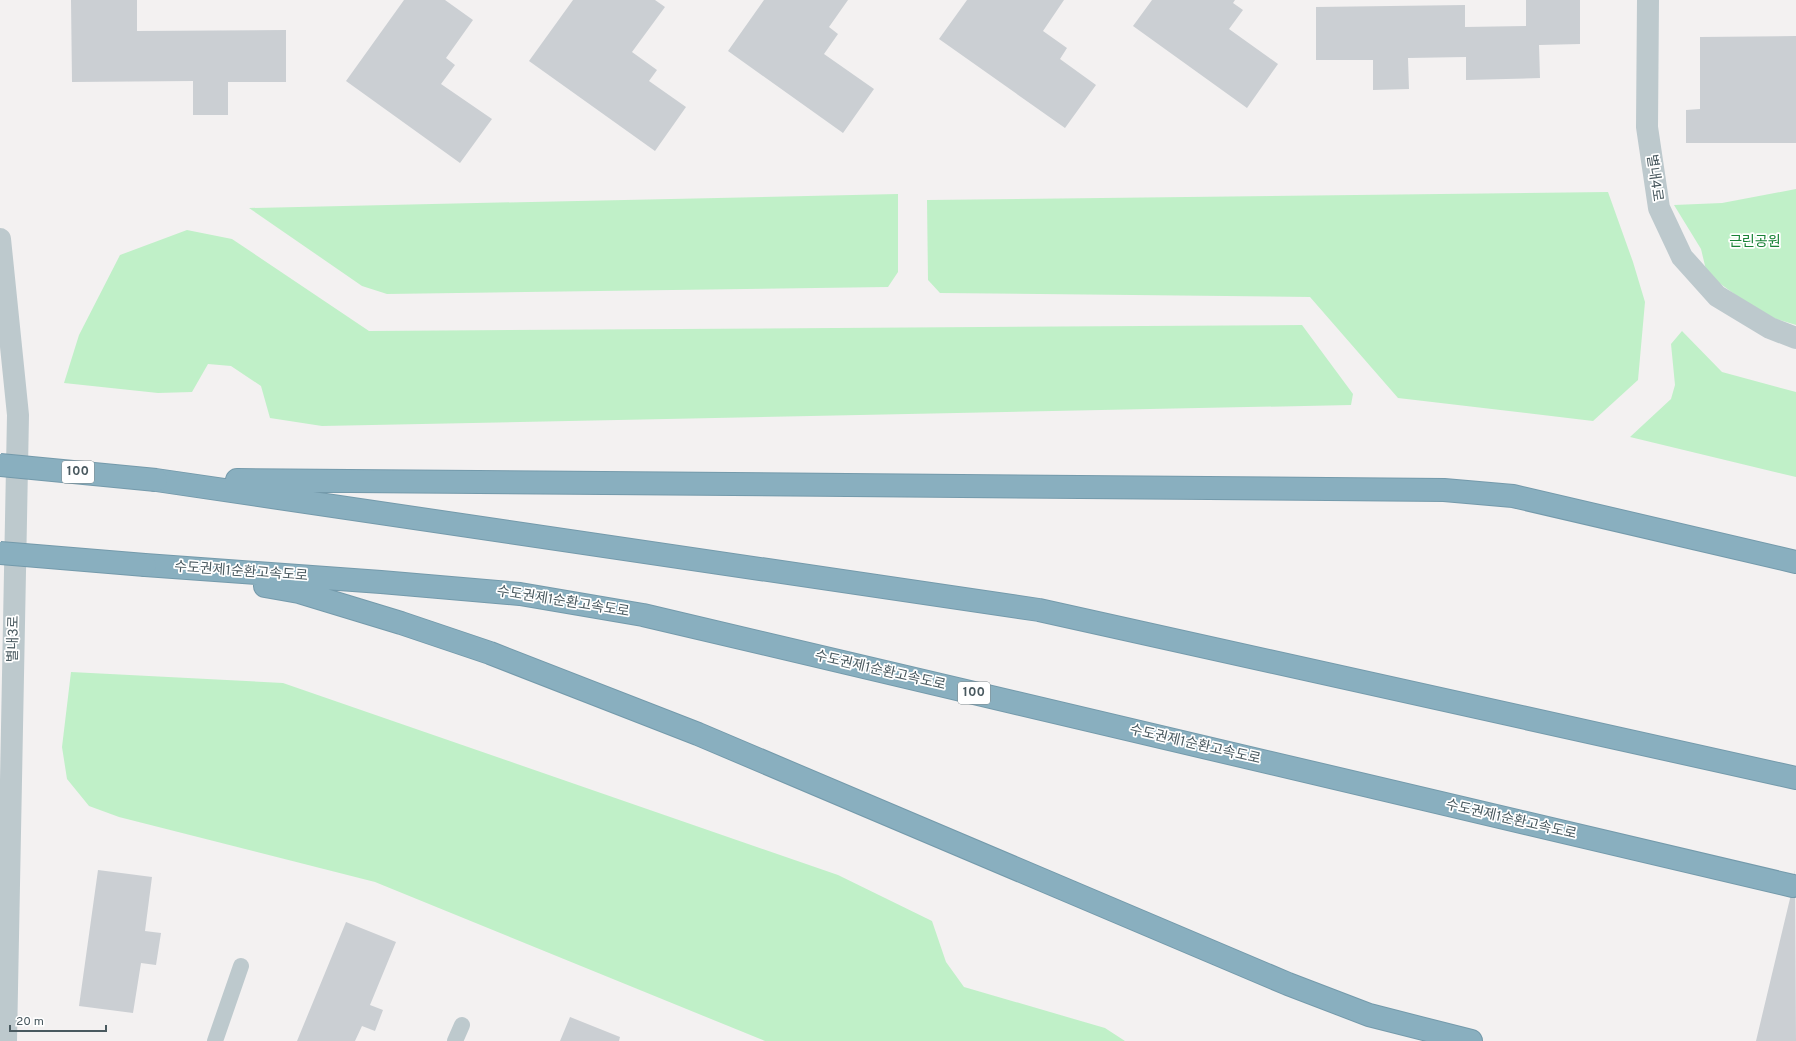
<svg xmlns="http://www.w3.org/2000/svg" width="1796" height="1041" viewBox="0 0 1796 1041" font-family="Overpass,'Noto Sans KR',sans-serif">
	<rect width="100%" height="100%" fill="#f3f1f1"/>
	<path fill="#c0f0c8" d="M1796 189V325L1763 315 1707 274 1701 249 1674 205 1722 203Z
		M1608 192 1633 262 1645 302 1638 380 1593 421 1398 398 1310 297 940 293 928 280 927 200Z
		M898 194V272L888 287 387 294 362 286 249 208Z
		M187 230 232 239 369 331 1302 325 1353 394 1351 405 322 426 270 418 261 386 231 366 208 364 192 392 158 393 64 383 79 335 120 255Z
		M1682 331 1722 372 1796 392V477L1630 437 1671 399 1675 385 1671 344Z
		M71 672 283 683 838 875 932 921 946 962 964 987 1105 1028 1125 1041H765L375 882 119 817 89 806 67 779 62 747Z"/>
	<path fill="#cbcfd3" d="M71 0H137V31L286 30V82H228V115H193V81L72 82Z
		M404 0H445L473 20 446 58 455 65 441 84 492 119 460 163 346 81Z
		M573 0H655L665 7 632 52 657 70 649 81 686 107 655 151 529 61Z
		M764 0H848L829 27 838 34 824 54 874 89 843 133 728 51Z
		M967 0H1064L1043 31 1067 48 1060 59 1096 85 1065 128 939 39Z
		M1152 0H1235L1233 3 1243 10 1229 29 1278 64 1247 108 1133 26Z
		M1526 0H1580V44L1539 45 1540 78 1466 80V57L1408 58 1409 89 1373 90V60H1316V7L1465 5V27L1526 26Z
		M1796 36V143H1686V110L1700 109V37Z
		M98 870 152 877 145 931 161 933 156 965 141 963 133 1013 79 1006Z
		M1795 870 1796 1041H1756L1793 886Z
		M346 922 396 942 370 1005 383 1010 375 1031 362 1026 355 1041H297Z
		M570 1017 620 1037 619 1041H560Z"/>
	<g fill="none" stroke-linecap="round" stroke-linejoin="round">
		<defs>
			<path id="motorway" d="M156 480 1039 610 1796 778
				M237 480 1444 490 1513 496 1796 562
				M145 565 381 582 520 594 643 615 1793 886
				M265 586 299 592 401 623 490 653 698 734 1288 984 1369 1015 1471 1041"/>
		</defs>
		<use href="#motorway" stroke="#749aab" stroke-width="24"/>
		<path stroke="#bdc9cd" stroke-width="16" d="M215 1041 241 966
			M455 1041 462 1025"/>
		<path stroke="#bdc9cd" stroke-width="22" d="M1648 0 1647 127 1659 208 1682 257 1717 296 1770 328 1796 338
			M0 239 18 415 6 1041"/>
		<use href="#motorway" stroke="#89afbf" stroke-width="22"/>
		<defs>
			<path id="motorway-bridge" d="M0 465 156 480
				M0 553 145 565"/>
		</defs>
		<use href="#motorway-bridge" stroke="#749aab" stroke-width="24" stroke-linecap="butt"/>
		<use href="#motorway-bridge" stroke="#89afbf" stroke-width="22"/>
	</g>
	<g text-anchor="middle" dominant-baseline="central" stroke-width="3.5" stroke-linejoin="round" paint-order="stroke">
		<g fill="#fff" stroke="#808b8f" stroke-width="1">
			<rect x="62" y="461" width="32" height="22" rx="3"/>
			<rect x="958" y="682" width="32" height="22" rx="3"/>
		</g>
		<g font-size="13" font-weight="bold" fill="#49595f">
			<text x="78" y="472">100</text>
			<text x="974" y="693">100</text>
		</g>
		<g font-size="14" fill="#49595f" stroke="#fff">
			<text transform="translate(1654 178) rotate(82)">별내4로</text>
			<text transform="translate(241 572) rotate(4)">수도권제1순환고속도로</text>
			<text transform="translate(563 602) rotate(9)">수도권제1순환고속도로</text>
			<text transform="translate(14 639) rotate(-89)">별내3로</text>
			<text transform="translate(880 671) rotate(13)">수도권제1순환고속도로</text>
			<text transform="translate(1195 745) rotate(13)">수도권제1순환고속도로</text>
			<text transform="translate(1511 820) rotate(13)">수도권제1순환고속도로</text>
		</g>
		<g font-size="14" fill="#178235" stroke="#fff">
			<text x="1755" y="242">근린공원</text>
		</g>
	</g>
	<path d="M10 1025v6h96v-6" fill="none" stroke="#49595f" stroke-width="2"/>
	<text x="16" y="1025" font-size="12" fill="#49595f" stroke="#ffffff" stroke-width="3" paint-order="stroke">20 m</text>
</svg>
